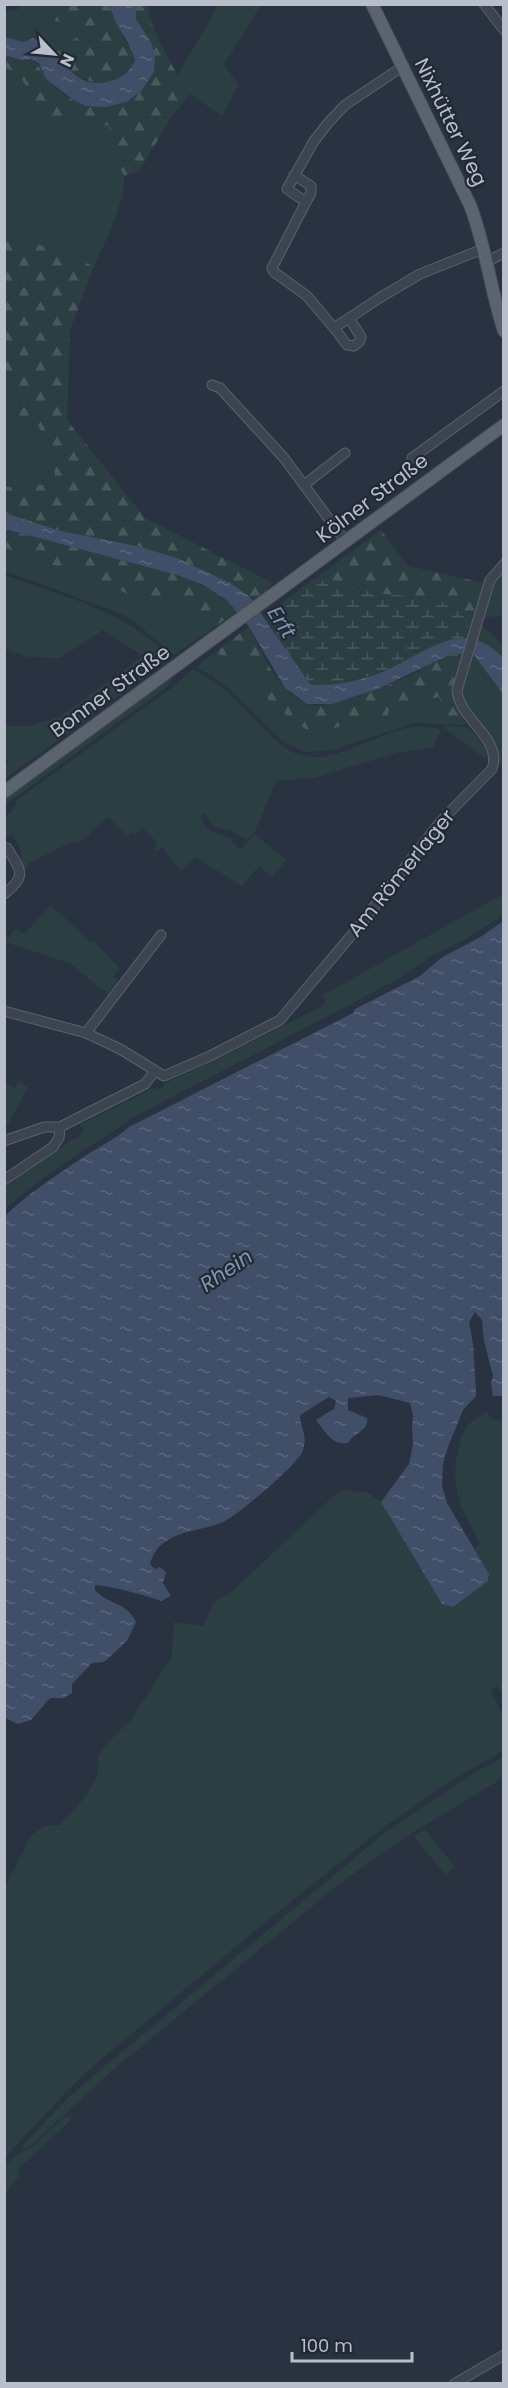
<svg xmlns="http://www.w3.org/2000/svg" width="508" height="2388" viewBox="0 0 508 2388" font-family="Poppins,sans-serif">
	<defs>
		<pattern id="forest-firs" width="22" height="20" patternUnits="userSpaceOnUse" patternTransform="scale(1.5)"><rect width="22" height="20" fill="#2b3f42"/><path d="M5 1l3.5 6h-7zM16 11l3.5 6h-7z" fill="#48595c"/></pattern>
		<pattern id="wetland-marsh" width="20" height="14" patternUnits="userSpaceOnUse" patternTransform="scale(1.5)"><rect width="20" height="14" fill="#2b3f42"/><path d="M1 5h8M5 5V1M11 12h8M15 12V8" fill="none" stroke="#48595c"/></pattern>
		<pattern id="water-ripples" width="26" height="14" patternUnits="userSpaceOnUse" patternTransform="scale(1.5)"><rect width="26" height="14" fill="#404e67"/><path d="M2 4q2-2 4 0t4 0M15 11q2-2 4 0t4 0" fill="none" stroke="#5a667b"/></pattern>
	</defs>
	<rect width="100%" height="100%" fill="#283240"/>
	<path fill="#2b3f42" d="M22 5H55L47 16 55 21 74 24 79 32 76 38 55 53C50 44 43 41 33 38L24 42 5 37V10L15 11Z
		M218 5H261L224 65 239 85 222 116 190 94 178 75Z
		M4 68 18 73 29 90 63 119 109 126C110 144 119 158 123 175 129 194 103 248 94 266L5 231Z
		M4 386H8L20 418 39 427 55 473 54 484 5 487Z
		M4 548 88 577 135 597 145 595 172 601 206 633 174 655 131 619 122 614 5 571Z
		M503 568V615L483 618 494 582Z
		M5 575C61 596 128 611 170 658L5 779V766L9 762 5 756V726H31L61 716 143 656 103 630 60 658 29 657 5 649Z
		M481 625 503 644V658L475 640Z
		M215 652 232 661 251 662 261 681 332 729 371 716 387 718 390 707 439 697 448 717 464 725 415 723 332 750 305 752 284 742 221 682 196 667Z
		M471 654 482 663 503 694V766L499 762C498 732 461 720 461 690 462 678 467 665 471 654Z
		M193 669C203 675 214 681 224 689 247 707 275 750 304 756 349 765 396 713 441 730L433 747 396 753 315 778 276 781 255 831 247 840 233 831 213 826 205 813 201 818C206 833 220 834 234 839L232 842 241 849 254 834 287 860 272 877 259 866 242 886 195 857 181 871 166 854 167 852 162 847 157 851 153 848 157 843 143 828 135 835 132 832 127 836 108 817 81 841 69 843 29 863 27 868H22L20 847 13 836 5 837V817L14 809 17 800 173 687Z
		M171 677 172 680 168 686 5 805 4 798Z
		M442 726 468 727 485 746 488 757H483Z
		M503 894V915L466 939 430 956 399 979 130 1119C111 1135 89 1146 68 1161 45 1176 25 1192 5 1209V1187L71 1140 78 1138 85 1128 79 1125 154 1088 157 1090 163 1087 165 1083 224 1056 322 1006 326 1001 323 995Z
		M51 905 92 943 94 941 120 969 113 976 118 981 108 994 69 963 5 942 16 928 24 934Z
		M19 1081 28 1087 9 1123H5V1083L14 1088Z
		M487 1411 490 1419 503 1420V1696L497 1686 490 1690 503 1715V1751L452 1780 384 1827 252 1933 98 2062 69 2089 5 2157V1888L31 1836 44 1826 60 1825C78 1804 102 1786 98 1756L107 1743 131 1720 172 1656 174 1622 204 1626C209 1611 212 1600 228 1595L340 1490 367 1492 381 1502 454 1606 488 1581 489 1575 474 1547 480 1544C463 1512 449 1489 458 1451 460 1442 462 1432 468 1425 472 1420 481 1416 487 1411Z
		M503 1757V1778L412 1833 343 1881 114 2069 32 2145 24 2149 21 2147 68 2098 100 2070 387 1831 477 1771Z
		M425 1829 455 1867 445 1875 414 1836Z
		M64 2117H69L72 2119 18 2169V2177L5 2194V2167L14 2157 33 2146Z"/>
	<path fill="url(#forest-firs)" d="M55 5H110L124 40 133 50 135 60C117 98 74 84 55 53L76 38 79 32 74 24 55 21 47 15Z
		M136 5H148C148 28 177 74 190 94L171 118 139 171 124 176 116 160 109 126 63 119 53 120 43 112 18 73 5 68V55L20 60 32 59C40 65 42 74 49 81 75 110 91 105 126 102L145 34 136 19Z
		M5 231 94 266 70 330 67 420 145 518 272 583 265 592 253 601 230 583 177 558 137 546 61 531 5 513V487L53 484 55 473 39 427 19 418 8 387 5 386Z
		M5 529 177 575C199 584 221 592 237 611L206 633 172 601 145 595 135 597 88 577 5 548Z
		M381 530 408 566 484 583 467 639H448L300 672 265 616Z
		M249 627C260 647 269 671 284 687 289 693 299 701 307 704 327 712 392 684 413 674 429 666 444 652 463 653 458 669 450 686 455 702 457 711 463 717 466 725L448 717 439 697 390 707 387 718 371 716 332 729H306L294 722 261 693V681L251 662 232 661 215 652Z"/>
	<path fill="url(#wetland-marsh)" d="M313 579 377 593 425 598 442 602 468 618 467 639C436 639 434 647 408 660 381 673 340 689 310 684L265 616Z"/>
	<path fill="url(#water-ripples)" d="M136 5V19L152 44 155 60 154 72 141 91 126 102 106 107 86 106 72 99 46 79 39 64 32 59 20 60 5 55V37L24 42 33 38C65 48 68 93 111 81 124 77 130 71 135 60 130 40 115 28 110 5Z
		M5 513 61 531 137 546 177 558 230 583 249 596 310 684C333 688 370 678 391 668 430 650 464 617 503 658V694L474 655 453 653 378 689 332 704H307L285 688 249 627 234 608 224 598 203 585 177 575 5 529Z
		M503 921V1396H493L491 1383 493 1376 484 1341 482 1320 475 1312 469 1322 473 1344 476 1392V1396L463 1410 448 1447 443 1464 442 1486 447 1503 489 1574 488 1581 453 1607 442 1604 381 1502 409 1464 413 1444 412 1427 413 1415 410 1403 378 1395 348 1398V1410L367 1418C369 1431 353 1433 348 1443 332 1446 325 1431 316 1420L334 1409 336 1401 329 1397 300 1415C300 1428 308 1434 303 1450 300 1463 239 1514 225 1521 200 1533 159 1529 150 1564L155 1569 160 1567 166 1572 163 1583 171 1596 161 1601C153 1597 102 1584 95 1585V1590C108 1605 126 1601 136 1622L127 1641 104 1662 92 1663 72 1684V1693L64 1698H50L31 1720 18 1724 5 1718V1216C26 1195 54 1177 79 1160 96 1148 113 1141 129 1127L353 1013 355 1009 420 976 441 958 482 936Z"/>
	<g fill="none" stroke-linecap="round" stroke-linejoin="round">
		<defs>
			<path id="minor" d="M484 4 504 30
				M402 67 345 105 328 123 314 141 287 189 306 202 272 268 274 272 307 296 334 328 381 297 420 274 483 249
				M294 175 311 186V193L306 202
				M486 262 504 253
				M334 328 347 345 354 346 359 342 361 337 349 318
				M212 385 220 388 284 458 346 542
				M412 458 504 391
				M304 485 345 453
				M4 894C28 876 21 870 7 848
				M4 1011 86 1033 120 1049 164 1076 210 1056 280 1020 355 931 442 820 492 769C503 738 459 720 457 690L490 580 504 564
				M86 1033 161 935
				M4 1141 44 1127H60
				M4 1180 53 1147 59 1138 60 1127 145 1084 154 1072
				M454 2384 504 2355"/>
			<path id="major" d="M372 4 470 205C486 246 490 289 504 331
				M4 792 504 425"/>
		</defs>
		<use href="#minor" stroke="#5a626d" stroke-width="11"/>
		<use href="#major" stroke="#464d59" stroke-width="14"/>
		<use href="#minor" stroke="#3c4450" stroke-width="9"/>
		<use href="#major" stroke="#5b636f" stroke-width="12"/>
	</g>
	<g text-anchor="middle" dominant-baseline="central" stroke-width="4.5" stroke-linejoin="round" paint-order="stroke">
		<g font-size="20" fill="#b9bfca" stroke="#212935">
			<text transform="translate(451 122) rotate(64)">Nixhütter Weg</text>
			<text transform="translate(372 498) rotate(-37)">Kölner Straße</text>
			<text transform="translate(110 691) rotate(-36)">Bonner Straße</text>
			<text transform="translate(401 873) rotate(-51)">Am Römerlager</text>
		</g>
		<g font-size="21" font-style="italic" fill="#8394af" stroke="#212935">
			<text transform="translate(282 622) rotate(58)">Erft</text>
			<text transform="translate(226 1270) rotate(-34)">Rhein</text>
		</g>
	</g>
	<rect width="508" height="2388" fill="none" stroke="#b9bfca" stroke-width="12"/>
	<g transform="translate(54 54) rotate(116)" stroke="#212935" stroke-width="4.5" paint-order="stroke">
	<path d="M0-4.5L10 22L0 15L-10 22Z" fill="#b9bfca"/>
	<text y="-9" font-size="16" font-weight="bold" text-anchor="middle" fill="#b9bfca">N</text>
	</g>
	<path d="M292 2352v9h120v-9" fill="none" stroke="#b9bfca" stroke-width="3"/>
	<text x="301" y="2352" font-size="18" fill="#b9bfca" stroke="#212935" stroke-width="4.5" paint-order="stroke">100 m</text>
</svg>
